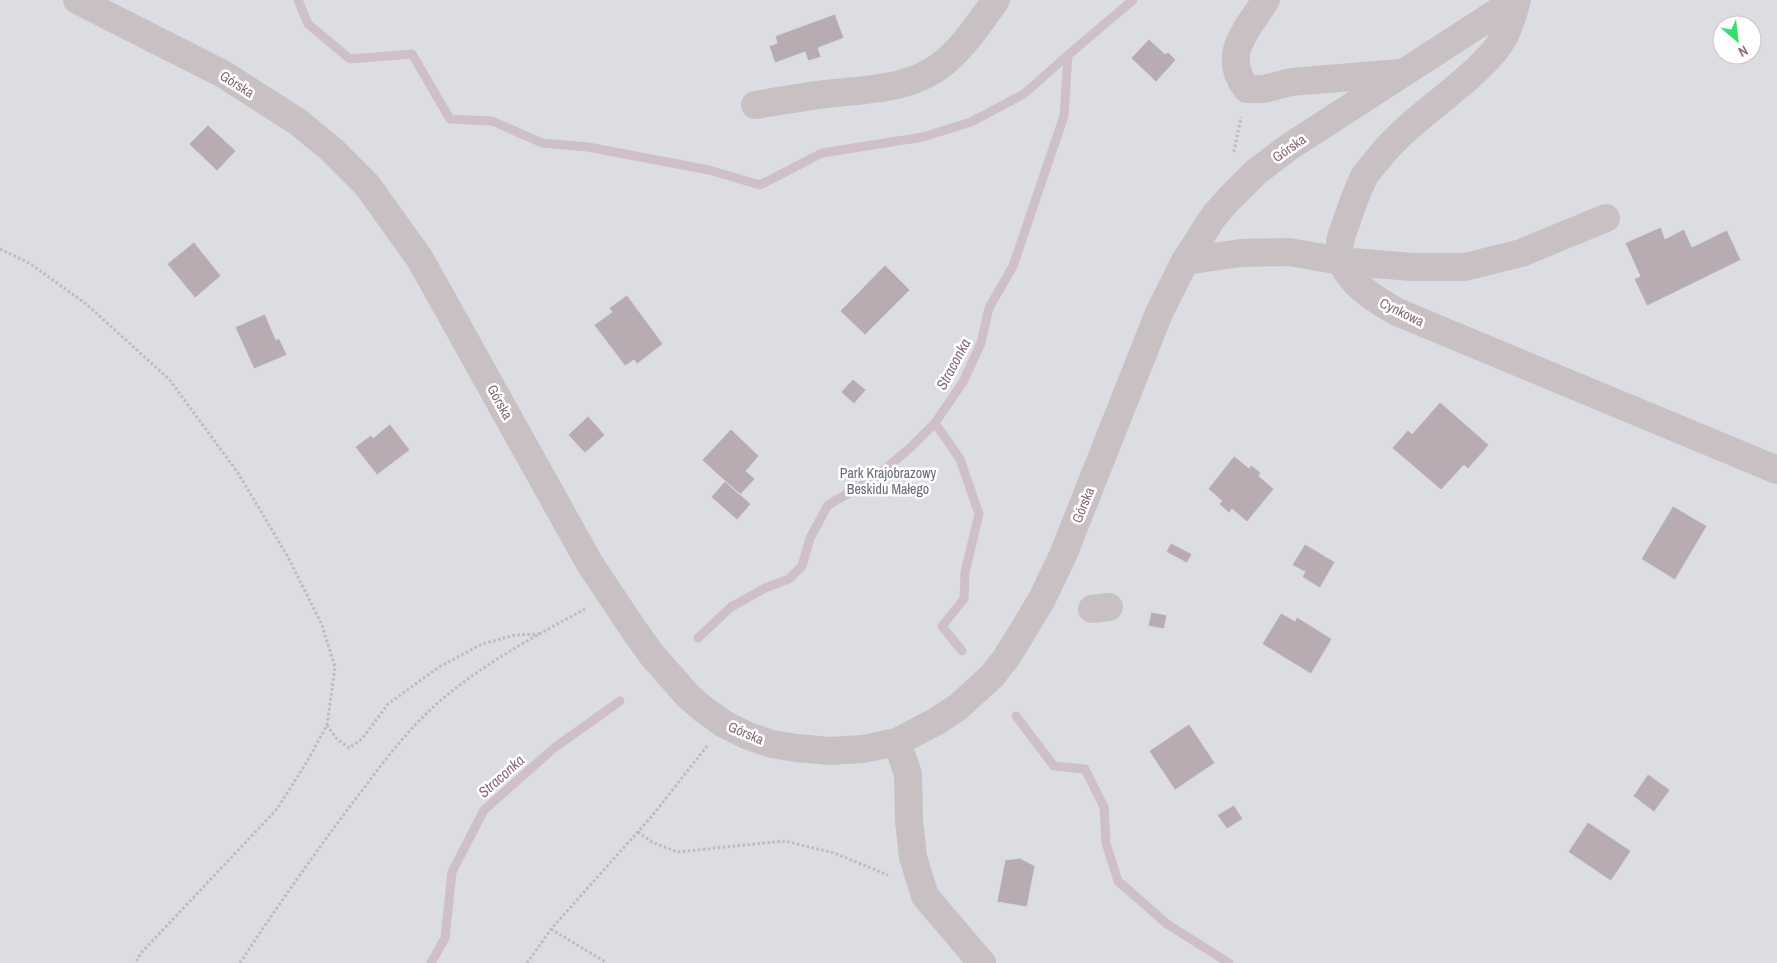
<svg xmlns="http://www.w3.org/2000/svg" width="1777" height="963" viewBox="0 0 1777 963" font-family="'Archivo Narrow',sans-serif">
	<rect width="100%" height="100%" fill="#f7f9f9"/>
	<path fill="#dbdde3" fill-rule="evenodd" d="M0 0H1777V963H0ZM1722 25H1752V55H1722Z"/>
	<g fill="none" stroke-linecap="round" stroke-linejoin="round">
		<path stroke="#cebfc9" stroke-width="9" d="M298 0 308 24 350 59 412 54 450 119 492 121 542 143 588 147 709 170 760 185 822 153 923 137 971 122 1024 94 1068 55
			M935 423 960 459 979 514 965 572 964 599 942 626 962 651
			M698 638 731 607 765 588 789 579 802 566 810 538 828 505 873 479 911 447 935 423 963 382 981 343 989 308 1013 266 1064 116 1068 55 1133 0
			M1016 716 1054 766 1085 769 1104 807 1106 843 1118 881 1167 924 1229 963
			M431 963 445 938 452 872 484 810 554 748 620 701"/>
	</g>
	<path fill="#b9abb2" stroke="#d9dbdb" d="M835 14 844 38 818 48 821 57 808 61 805 52 775 63 769 46 777 43 775 36Z
		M1149 39 1165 54 1168 52 1176 60 1156 82 1131 58Z
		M208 125 236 151 217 171 189 144Z
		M1661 227 1665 239 1684 229 1692 247 1727 230 1741 260 1647 306 1634 279 1640 276 1625 243Z
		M194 242 221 276 195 298 167 264Z
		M885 265 910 290 865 335 840 311Z
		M627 295 663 344 637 364 634 360 625 366 594 325 612 312 609 308Z
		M265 314 276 340 279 338 287 355 254 369 235 327Z
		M853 379 866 390 854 404 841 392Z
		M1440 402 1489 445 1468 469 1464 465 1441 490 1392 448 1408 430 1412 434Z
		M588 416 605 435 585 453 568 435Z
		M390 424 410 450 377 475 355 447 371 435 373 438Z
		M731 429 759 456 746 471 755 479 740 495 702 460Z
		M1234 456 1249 468 1251 465 1261 473 1259 476 1274 489 1247 522 1232 509 1229 513 1219 504 1222 501 1208 489Z
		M725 481 751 504 737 520 711 497Z
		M1673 506 1707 526 1675 580 1641 559Z
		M1171 543 1192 554 1187 563 1166 552Z
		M1305 544 1335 562 1320 588 1302 577 1305 572 1292 565Z
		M1151 612 1167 615 1164 629 1148 626Z
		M1281 613 1295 621 1297 617 1332 639 1311 674 1262 644Z
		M1189 724 1215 763 1175 790 1149 751Z
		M1648 774 1670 790 1654 812 1633 796Z
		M1234 805 1243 819 1227 829 1217 815Z
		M1588 822 1631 851 1611 881 1568 852Z
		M1020 858 1035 866 1027 907 997 902 1005 860Z"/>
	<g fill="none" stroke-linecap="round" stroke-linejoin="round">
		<path stroke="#c1babd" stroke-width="3" stroke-dasharray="2.5 2.5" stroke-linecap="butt" d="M1234 152 1241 117
			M0 249 29 263 85 303 169 379 238 473 288 557 322 625 335 667 327 725 308 760 277 809 141 953 135 963
			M327 725 336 738 349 748 362 739 388 704 439 667 482 644 515 635 539 634
			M638 832 652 842 677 852 785 841 834 853 888 875
			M551 929 607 963
			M240 963C276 908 314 854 354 801 377 771 399 740 426 714 468 672 533 637 585 609
			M527 963 551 929 652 816 707 746"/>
		<path stroke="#c9c0c4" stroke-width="28" d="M77 0 223 74 298 122 332 150 367 185 420 259 590 564 634 630 652 655 688 696 703 709 724 724 748 736 772 744 796 748 830 751 863 749 897 742 937 721 958 707 992 676 1006 658 1021 634 1042 599 1063 555 1159 313 1185 261 1214 216 1229 199 1256 172 1289 147 1516 0
			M1266 0C1247 30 1220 55 1247 89H1264L1291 82 1400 73
			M1517 0C1512 17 1508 34 1496 49 1463 89 1416 114 1382 154 1377 161 1370 168 1365 175 1358 188 1353 203 1348 217 1346 225 1341 234 1340 243 1337 277 1371 297 1397 312L1777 470
			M755 105C779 101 802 97 826 94 867 89 912 90 945 62 966 44 980 22 996 0
			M1185 261 1241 253 1289 252 1341 261 1411 267H1465L1521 253 1606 218
			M1092 609 1109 607
			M897 742 908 774 909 821 913 857 925 896 982 963"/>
	</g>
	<g text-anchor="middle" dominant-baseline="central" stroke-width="5" stroke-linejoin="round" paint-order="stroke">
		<g font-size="14" fill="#876876" stroke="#fff">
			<text transform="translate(237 84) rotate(32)">Górska</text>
			<text transform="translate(1289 148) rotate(-35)">Górska</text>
			<text transform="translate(1402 312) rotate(26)">Cynkowa</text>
			<text transform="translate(500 402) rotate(61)">Górska</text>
			<text transform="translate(1083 505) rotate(-68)">Górska</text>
			<text transform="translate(746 733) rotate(23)">Górska</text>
		</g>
		<g font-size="14" fill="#67697e" stroke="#fff">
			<text x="888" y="473">Park Krajobrazowy<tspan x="888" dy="16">Beskidu Małego</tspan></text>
		</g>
		<g font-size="15" font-style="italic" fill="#8a697d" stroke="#fff">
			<text transform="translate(953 364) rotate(-62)">Straconka</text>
			<text transform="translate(501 776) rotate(-42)">Straconka</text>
		</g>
	</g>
	<g transform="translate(1737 40) rotate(152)"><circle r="24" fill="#ffffff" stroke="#cfc3c8"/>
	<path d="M0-4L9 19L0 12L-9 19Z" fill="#2fe16f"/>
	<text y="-8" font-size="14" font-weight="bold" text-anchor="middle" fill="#876876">N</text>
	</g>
</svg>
